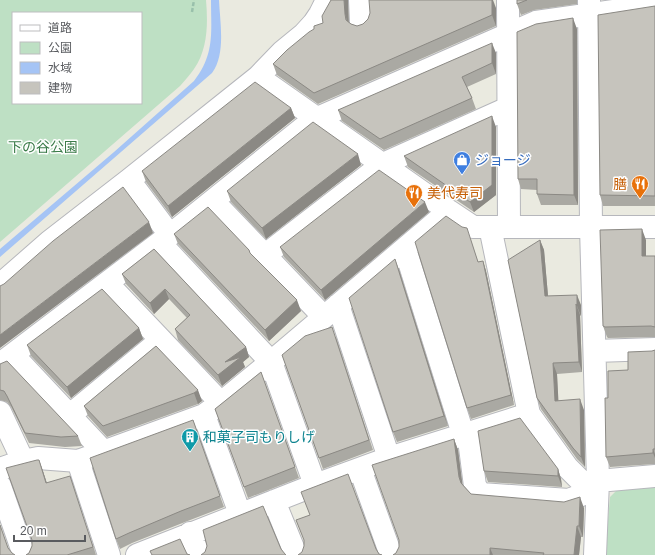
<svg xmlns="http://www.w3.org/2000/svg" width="655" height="555" viewBox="0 0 655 555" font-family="Helvetica,'Noto Sans JP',sans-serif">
	<rect width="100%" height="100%" fill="#eaeae0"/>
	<path fill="#bee0c4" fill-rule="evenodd" d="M0 0H206C208 23 208 49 194 69 190 75 185 80 180 86L0 242ZM13 13H141V103H13Z
		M655 485V555H605L610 497 619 488Z"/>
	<path fill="#a5c4f5" d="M211 0H219C220 23 226 54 212 73L0 257V249L114 152 194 81C215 54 211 32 211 0Z"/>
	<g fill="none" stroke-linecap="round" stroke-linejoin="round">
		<defs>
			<path id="minor" d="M360 0 361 24
				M508 0 509 227
				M589 0 591 227 598 481 595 555
				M258 77 449 211 473 227H655
				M129 180 170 235
				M213 201 324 317
				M490 227 529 414 567 467 585 485 598 488
				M160 243 271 362 315 485
				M405 249 463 434
				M264 256 383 164 508 108
				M107 283 221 403
				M0 285 49 242 129 180 258 77 282 52 304 34 314 23 320 14 327 0
				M338 305 389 458
				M595 351 655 349
				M13 355 104 452
				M0 364 170 235 313 120 536 22 655 5
				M0 412 23 461
				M70 415 161 340
				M204 415 240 514
				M468 432 475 486 481 494 569 500 598 488
				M78 461 109 555
				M0 469 23 461 38 458 78 461 204 415 221 403 271 362 449 211
				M360 469 391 555
				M598 481 655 476
				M0 486 24 555
				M274 501 296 555
				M190 533 199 555
				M137 555 315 485 389 458 529 414"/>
		</defs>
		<use href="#minor" stroke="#b6b7bc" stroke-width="24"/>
		<path stroke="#99c0ab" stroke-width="2.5" stroke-dasharray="4 2" stroke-linecap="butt" d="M192 12 194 0"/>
		<use href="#minor" stroke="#fff" stroke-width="22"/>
	</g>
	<path fill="#aaa9a3" d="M331 0H348V22L351 24 357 26 496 8V26L318 104 277 75 273 64 323 23Z
		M517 0H577V4L534 10 521 15 517 4Z
		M655 6V206H603L600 195 653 7Z
		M577 29 578 205H541L537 194V190L521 189 518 179Z
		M496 53V74L467 87 472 98 476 109 384 150 342 121 338 110Z
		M291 108 295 118 172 217 146 182 142 171Z
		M496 127V195L474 212 408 167 404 156Z
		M361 165 266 239 231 202 227 191Z
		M429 212 325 300 284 257 280 247Z
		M174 234 250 253 301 311 269 341 178 244Z
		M470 239 478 262 483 261 486 271 514 405 471 419 467 408Z
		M540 240 544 250 548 296 581 305V316L580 315 582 372 557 374 558 401 584 410 585 467 577 459 541 409 537 398Z
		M646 240V256H655V337L608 338 607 337 603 326Z
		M154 249 246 347 249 357 243 362 245 367 222 386 178 340 175 329 187 318 169 299 154 314 126 284 122 274Z
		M399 270 448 426 397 442 393 432Z
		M139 328 143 339 71 398 31 356 27 345Z
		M336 337 373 450 323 469 282 355Z
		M156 346 202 401 198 404 107 437 88 416 84 406Z
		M655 350V464L610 467 606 457 608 398 628 370 652 351Z
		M0 364 78 436 82 446 65 447 29 443 11 407 7 402 0 400Z
		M261 372 299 478 248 498 215 409Z
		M193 420 224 507 185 522 132 543 120 549 116 539Z
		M454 439 458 450 462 484 471 494 584 508 583 537H581L579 555H393L396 553Z
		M39 460 47 483 73 487 96 555H26L29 553 32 546Z
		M558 469 561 479 562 487 488 482 484 471Z"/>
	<path fill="#8b8984" d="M344 0H348L349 25 350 30 345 14Z
		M492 0H493L496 8V26L492 15Z
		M573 18 577 29 578 205 574 195Z
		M492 43 496 53V74L492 63Z
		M291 108 295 118 172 217 168 206Z
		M492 116 496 127V195L474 212 470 202Z
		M358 154 361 165 266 239 262 228Z
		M425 202 429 212 325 300 321 290Z
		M149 222 153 233 0 348V335Z
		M642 229 646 240V267L642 256Z
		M540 240 544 250 549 307 545 296Z
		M395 259 399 270 448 426 444 416Z
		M483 261 486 271 514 405 511 395Z
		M165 289 169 299 154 314 150 303Z
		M577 295 581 305V316L577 306Z
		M297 300 301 311 269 341 265 330Z
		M576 304 580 315 582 372 579 362Z
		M139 328 143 339 71 398 67 387Z
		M246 347 249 357 243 362 245 367 222 386 218 375 225 362Z
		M553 363 557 374 559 411 555 401Z
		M198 390 202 401 198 404 194 393Z
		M580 399 584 410 585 467 581 457Z
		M454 439 458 450 463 488 459 477Z
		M653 449 655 454V458L653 453Z
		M39 460 43 471 50 494 46 483Z
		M558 469 561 479 562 487 558 476Z
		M70 476 73 487 96 555 93 547Z
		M580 497 584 508 583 537 579 526Z
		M577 526 581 537 579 555H574Z
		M490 548 493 555H490Z"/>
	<path fill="#c6c4bd" stroke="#8b8984" d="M331 0H344L345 14 346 20 351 24 357 26 363 24 368 19 370 13 369 0H492V15L314 93 273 64 287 50 309 32 314 29V26L323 23 322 16Z
		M517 0H527L517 4Z
		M655 6V196L600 195 598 15Z
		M573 18 574 195 537 194V179H518L517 32 536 24Z
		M492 43V63L462 77 472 98 380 139 338 110Z
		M255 82 291 108 168 206 142 171Z
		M492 116V185L470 202 404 156Z
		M313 122 358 154 262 228 227 191Z
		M379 170 425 202 321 290 280 247Z
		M123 187 149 222 0 335V286L4 284 53 241Z
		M208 207 249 250 250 253 297 300 265 330 174 234Z
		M446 216 462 227 467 228 478 262 483 261 511 395 467 408 415 242Z
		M642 229V256H655V327L651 326 605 327 603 326 600 230Z
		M540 240 545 296 577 295V306L576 304 579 362 553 363 555 401 580 399 581 457 573 448 537 398 508 260Z
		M154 249 246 347 225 362 241 357 218 375 175 329 190 315 165 289 150 303 122 274Z
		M395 259 444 416 393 432 349 298Z
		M102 289 139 328 67 387 27 345Z
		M332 327 369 440 319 458 282 355 305 336Z
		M156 346 198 390 194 393 103 426 84 406Z
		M655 350V449H653V453L606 457 605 398H608V371L628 370V352L652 351Z
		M7 361 78 436 61 437 25 433 7 396 4 391 0 390V364Z
		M261 372 295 467 244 487 215 409Z
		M520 418 558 469V476L484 471 478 431Z
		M193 420 220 496 181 511 129 533 116 539 90 458Z
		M454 439 459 477 461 483 471 494 564 502 580 497 579 526H577L574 555H543L544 553 490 548V555H393L396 553 399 547V540L372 465Z
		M37 460H39L46 483 70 476 93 547 67 555H26L29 553 32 546V540L6 468Z
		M348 474 376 549 379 554 382 555H298L302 552 304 546V540L296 520 310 515 301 492Z
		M263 506 281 549 285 554 286 555H201L205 552 207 546 203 530Z
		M0 525 8 548 12 553 15 555H0Z
		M180 539 187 554 190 555H152L150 551Z"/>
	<defs>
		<symbol id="shop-pin" viewBox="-11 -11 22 30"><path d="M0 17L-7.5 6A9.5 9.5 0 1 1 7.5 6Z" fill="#3f7fe0" stroke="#fff"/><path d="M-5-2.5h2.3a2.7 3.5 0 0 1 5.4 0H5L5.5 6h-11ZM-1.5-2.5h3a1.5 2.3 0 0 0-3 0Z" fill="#fff"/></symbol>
		<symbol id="restaurant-pin" viewBox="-11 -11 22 30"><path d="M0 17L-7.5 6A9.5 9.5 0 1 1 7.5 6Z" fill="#e8710a" stroke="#fff"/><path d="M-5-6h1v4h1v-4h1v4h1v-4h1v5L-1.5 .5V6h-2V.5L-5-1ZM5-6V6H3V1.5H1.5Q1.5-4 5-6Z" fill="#fff"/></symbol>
		<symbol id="building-pin" viewBox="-11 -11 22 30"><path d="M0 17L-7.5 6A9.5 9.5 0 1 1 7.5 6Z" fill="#0f9aa8" stroke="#fff"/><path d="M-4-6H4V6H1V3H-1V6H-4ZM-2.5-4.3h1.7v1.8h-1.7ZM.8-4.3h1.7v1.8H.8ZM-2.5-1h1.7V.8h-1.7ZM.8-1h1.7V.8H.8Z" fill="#fff"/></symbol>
	</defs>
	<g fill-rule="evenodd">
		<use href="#shop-pin" x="452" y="150" width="20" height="27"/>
		<use href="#restaurant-pin" x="630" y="174" width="20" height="27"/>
		<use href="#restaurant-pin" x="404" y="183" width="20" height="27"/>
		<use href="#building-pin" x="180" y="427" width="20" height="27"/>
	</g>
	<g text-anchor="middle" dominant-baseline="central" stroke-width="3" stroke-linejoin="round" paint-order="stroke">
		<g font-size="14" fill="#3c7c4a" stroke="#fff">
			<text x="43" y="147">下の谷公園</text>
		</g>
		<g font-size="14" fill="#366cbe" stroke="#fff" text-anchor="start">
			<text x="475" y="160">ジョージ</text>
		</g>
		<g font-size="14" fill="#c56008" stroke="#fff" text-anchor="end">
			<text x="627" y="184">膳</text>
			<text x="427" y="193" text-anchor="start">美代寿司</text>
		</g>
		<g font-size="14" fill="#0d838f" stroke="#fff" text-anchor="start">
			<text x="203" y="437">和菓子司もりしげ</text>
		</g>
	</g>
	<rect x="12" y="12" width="130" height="92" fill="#ffffff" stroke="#bdbdbf"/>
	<rect x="20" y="25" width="20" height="6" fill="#ffffff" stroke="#bdbdbf"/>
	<text x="48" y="32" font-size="12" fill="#595b5f">道路</text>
	<rect x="20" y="42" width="20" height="12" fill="#bee0c4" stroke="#bdbdbf"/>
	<text x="48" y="52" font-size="12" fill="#595b5f">公園</text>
	<rect x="20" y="62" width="20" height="12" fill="#a5c4f5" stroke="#bdbdbf"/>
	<text x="48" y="72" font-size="12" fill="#595b5f">水域</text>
	<rect x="20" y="82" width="20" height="12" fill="#c6c4bd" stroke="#bdbdbf"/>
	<text x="48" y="92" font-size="12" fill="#595b5f">建物</text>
	<path d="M14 535v6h71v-6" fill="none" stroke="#595b5f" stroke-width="2"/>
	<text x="20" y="535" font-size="12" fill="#595b5f" stroke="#ffffff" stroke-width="3" paint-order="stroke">20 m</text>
</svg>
